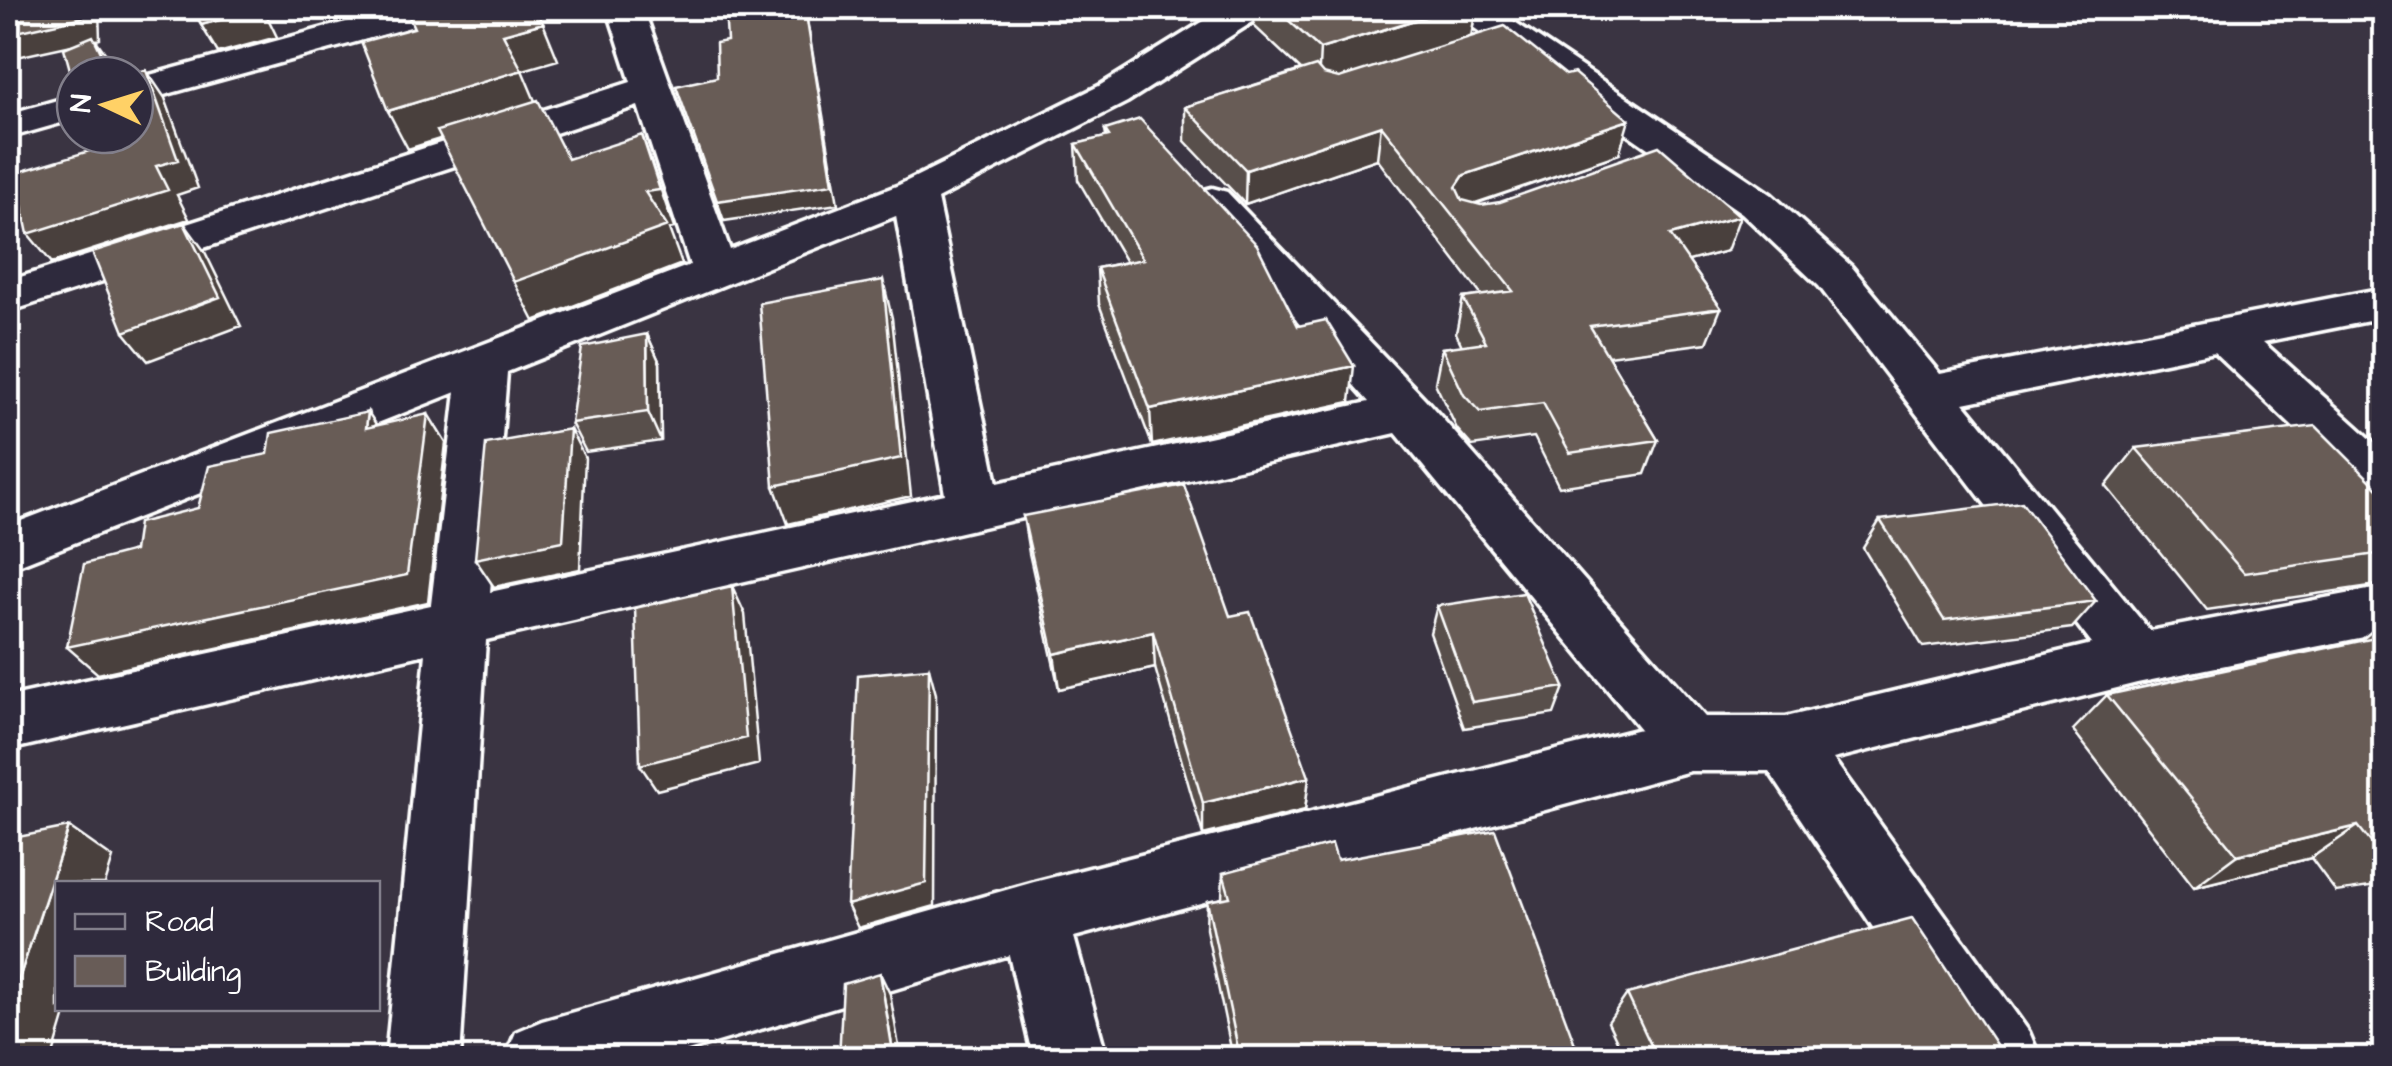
<svg xmlns="http://www.w3.org/2000/svg" width="2392" height="1066" viewBox="0 0 2392 1066" font-family="'Architects Daughter',sans-serif">
	<rect width="100%" height="100%" fill="#3a3442"/>
	<filter id="ink" filterUnits="userSpaceOnUse"><feTurbulence type="fractalNoise" baseFrequency=".01" numOctaves="2"/><feDisplacementMap in="SourceGraphic" scale="20" xChannelSelector="R" yChannelSelector="G"/><feConvolveMatrix kernelMatrix="1 2 1 2 8 2 1 2 1" color-interpolation-filters="sRGB"/></filter>
	<g filter="url(#ink)">
		<g fill="none" stroke-linecap="round" stroke-linejoin="round">
			<defs>
				<path id="minor" d="M398 8H455L450 16 135 103V79Z
					M607 8H643L730 250 899 185 1099 86 1225 8H1267L1262 16 1127 102 937 199 997 483 1369 402 1190 201 1197 192 1212 188 1227 192 1425 399 1705 717H1786L2092 644 1819 286 1742 213 1457 16 1452 8H1494L1772 195 1851 266 1940 374 2384 288V318L2263 342 2384 451V501L2365 495 2214 352 1964 403 2150 631 2384 587V633L2137 683 1833 759 2029 1032 2040 1058H1960L1769 771H1690L1074 937 1107 1058H1033L1009 955 664 1058H505L516 1032 542 1021 1034 882 1640 729 1396 433 486 640 460 1058H386L426 654 8 750V697L431 605 456 392 8 569V526L690 265 638 106 8 312V281L631 82ZM896 216 945 494 490 592 507 372Z
					M75 95V119L8 138V114Z"/>
			</defs>
			<use href="#minor" stroke="#fff" stroke-width="7"/>
			<use href="#minor" fill="#2f2a3d" fill-rule="evenodd"/>
		</g>
		<path fill="#594f4b" stroke="#fff" stroke-width="2.5" d="M1255 8H1476L1471 37 1619 154 1475 204 1727 251 1688 261 1721 308 1707 343 1608 356 1658 440 1645 474 1559 487 1534 437 1472 446 1457 429 1435 383 1442 348 1462 346 1456 333 1463 298 1482 296 1377 159 1245 204 1185 141V107L1301 70 1254 26Z
			M1105 130 1298 326 1350 402 1152 445 1099 304 1097 268 1126 262 1078 180 1076 144 1106 137Z
			M647 334 660 363 661 441 586 452 571 423Z
			M2136 448 2384 494V584L2207 610 2106 486Z
			M1023 516 1230 616 1309 777 1305 810 1203 835 1155 668 1059 689 1029 553Z
			M1880 520 2096 601 2072 628 1923 647 1863 548Z
			M1437 606 1564 687 1554 714 1464 728 1430 633Z
			M2384 621V885L2336 892 2311 858 2194 887 2073 730 2107 695 2360 641Z
			M1337 860 1575 1044 1565 1058H1233L1206 929 1207 901 1222 898 1223 873Z
			M1627 994 2005 1058H1625L1608 1022Z"/>
		<path fill="#49403d" stroke="#fff" stroke-width="2.5" d="M84 8H99L100 39 96 40 113 64 118 75H112L95 40 8 59V34Z
			M260 8H263L277 37 218 53 201 25Z
			M805 8 838 204 724 221 717 201Z
			M1454 8H1476L1471 37 1318 86 1320 49Z
			M543 23 558 60 520 71 503 34Z
			M146 70 165 98 198 188 177 195 189 219 52 263 28 234 156 166Z
			M522 70 538 108 408 149 388 111Z
			M1629 120 1619 154 1458 209 1456 187 1464 175Z
			M1381 125 1377 159 1245 204 1246 170Z
			M642 135 674 228 669 229 682 264 534 321 514 282 645 192Z
			M1740 216 1727 251 1658 269 1670 235Z
			M184 223 205 252 241 326 148 361 124 332Z
			M883 280 892 318 911 496 788 524 774 486Z
			M647 334 660 363 661 441 648 412Z
			M1354 366 1350 402 1152 445 1150 409Z
			M368 412 387 441 366 428Z
			M428 414 446 443 428 602 98 674 67 647Z
			M570 429 585 458 580 569 494 587 475 559Z
			M732 586 745 614 759 764 657 790 640 765Z
			M1153 632 1155 668 1059 689 1054 654Z
			M929 668 936 694 935 906 858 928 847 905Z
			M1309 777 1305 810 1203 835V803Z
			M2358 826 2311 858 2194 887 2237 855Z
			M69 827 113 858 105 884H58V1008H67L52 1058H8V1012Z
			M880 973 890 994 901 1058H894Z"/>
		<path fill="#685c57" stroke="#fff" stroke-width="2.5" d="M8 8H84V17L8 34Z
			M194 8H260L261 9 201 25Z
			M405 8H534L543 23 503 34 522 70 388 111 361 42 414 28Z
			M725 8H805L833 184 717 201 676 86 717 77 716 43 727 41Z
			M1275 8H1454L1320 49Z
			M1505 26 1566 75 1574 73 1629 120 1464 175 1456 187 1462 200 1481 205 1500 202 1659 146 1740 216 1670 235 1721 308 1590 326 1658 440 1570 453 1543 403 1480 412 1464 395 1442 348 1486 342 1463 298 1513 291 1381 125 1246 170 1185 107 1316 66 1323 74 1339 78Z
			M93 36 112 75H75V88L64 48Z
			M146 70 178 160 156 166 168 190 28 234 15 173 93 150 88 135H135V75H125Z
			M538 100 568 159 642 135 660 190 645 192 667 226 514 282 437 131Z
			M1140 119 1257 245 1298 326 1326 320 1354 366 1150 409 1097 268 1143 259 1076 144 1109 136 1105 130Z
			M184 223 220 297 124 332 92 252Z
			M883 280 901 458 774 486 759 303Z
			M647 334 648 412 571 423 582 347Z
			M368 412 366 428 428 414 407 575 67 647 84 564 134 551 138 523 198 508 209 466 268 454 271 433Z
			M2316 426 2384 494V553L2244 573 2136 448Z
			M570 429 563 541 475 559 486 444Z
			M1184 485 1230 616 1250 612 1309 777 1203 803 1153 632 1054 654 1023 516Z
			M2022 502 2096 601 1944 620 1880 520Z
			M732 586 746 738 640 765 635 608Z
			M1524 593 1564 687 1472 702 1437 606Z
			M2384 636V859L2358 826 2237 855 2107 695Z
			M929 668 926 883 847 905 858 675Z
			M69 827 8 1012V839Z
			M1495 830 1575 1044 1505 1058H1240L1207 901 1230 897 1223 873 1332 844 1337 860Z
			M1912 918 2005 1058H1657L1627 994Z
			M880 973 894 1058H839L843 984Z"/>
	</g>
	<rect width="2392" height="1066" fill="none" stroke="#2f2a3d" stroke-width="40"/>
	<rect x="20" y="20" width="2352" height="1026" fill="none" stroke="#fff" stroke-width="4" filter="url(#ink)"/>
	<rect x="55" y="881" width="325" height="130" fill="#2f2a3d" stroke="#827f8b" stroke-width="2.5"/>
	<rect x="75" y="914" width="50" height="15" fill="#2f2a3d" stroke="#827f8b" stroke-width="2.5"/>
	<text x="145" y="931" font-size="30" fill="#ffffff">Road</text>
	<rect x="75" y="956" width="50" height="30" fill="#685c57" stroke="#827f8b" stroke-width="2.5"/>
	<text x="145" y="981" font-size="30" fill="#ffffff">Building</text>
	<g transform="translate(105 105) rotate(274)"><circle r="48" fill="#2f2a3d" stroke="#827f8b" stroke-width="2.5"/>
	<path d="M0-8L18 38L0 25L-18 38Z" fill="#ffd166"/>
	<text y="-15" font-size="28" font-weight="bold" text-anchor="middle" fill="#ffffff">N</text>
	</g>
</svg>
